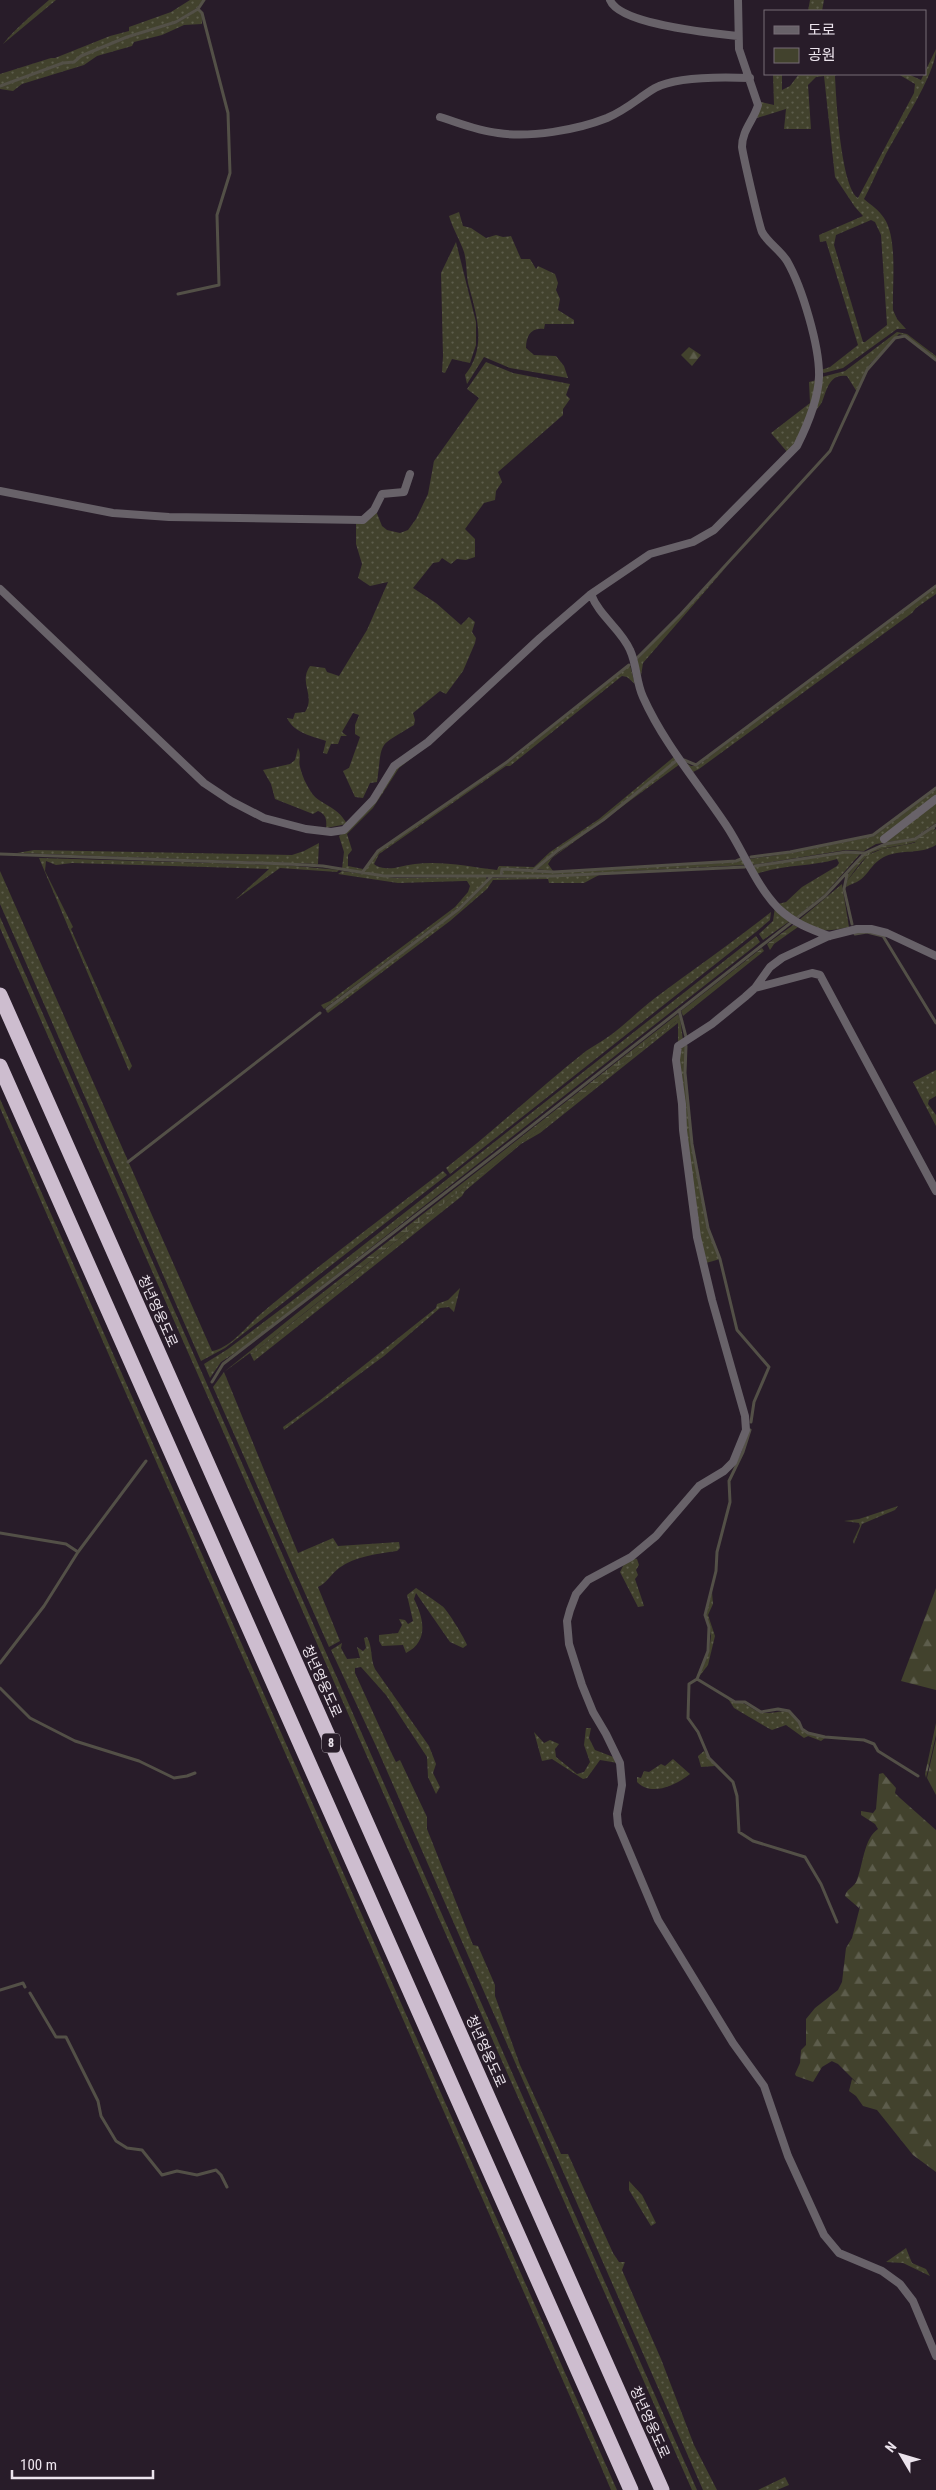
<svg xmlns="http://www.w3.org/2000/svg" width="936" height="2490" viewBox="0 0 936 2490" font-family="'Roboto Condensed','Noto Sans KR',sans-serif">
	<defs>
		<pattern id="green-dots" width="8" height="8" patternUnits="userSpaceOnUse" patternTransform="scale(1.25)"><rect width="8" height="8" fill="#42422d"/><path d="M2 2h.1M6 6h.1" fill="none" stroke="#5d5d4c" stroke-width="1.8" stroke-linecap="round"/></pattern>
		<pattern id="forest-firs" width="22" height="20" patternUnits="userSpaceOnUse" patternTransform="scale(1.25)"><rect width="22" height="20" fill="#42422d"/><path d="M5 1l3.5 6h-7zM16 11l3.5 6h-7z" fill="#5d5d4c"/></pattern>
		<pattern id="wetland-marsh" width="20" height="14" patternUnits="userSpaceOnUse" patternTransform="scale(1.25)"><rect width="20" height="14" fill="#42422d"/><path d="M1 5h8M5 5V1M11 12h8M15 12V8" fill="none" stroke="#5d5d4c"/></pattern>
	</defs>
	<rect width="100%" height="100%" fill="#281c29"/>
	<path fill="url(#green-dots)" fill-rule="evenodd" d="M49 0H56L3 44C16 28 33 14 49 0Z
		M190 0H203L197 8 176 21 127 36 80 56 74 62H63L0 85V74L51 58H55L110 36 129 31V27L171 12Z
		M810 0H824L822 11H808Z
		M198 10 202 14V24L184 25 162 35 134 42 132 46 97 56 84 65 22 84 13 91 0 89V87L64 64 74 63 81 57 128 38 177 23Z
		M936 49C936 75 896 133 883 160 876 173 871 186 864 199 871 205 879 210 884 218 898 238 892 286 893 310L897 319 906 329H897L843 368 824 373 821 370 830 367 858 345 826 241 820 242 819 235 863 216 855 207 835 177 824 76 816 77 808 85 811 129H784L786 109 757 118 761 102 774 105 773 74H782V90L790 86 799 74H838L835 76C836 98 841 187 858 198L914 93 915 84 898 74H908L921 80ZM871 220 875 222 881 235 887 325 865 342H863L834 245 836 235Z
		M459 212 463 226 471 228 486 238 496 235 503 237 511 236 521 259H530L536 269 538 266 555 274 558 283 556 290 560 299 558 310 574 320V324H545L544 329C531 327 526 336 526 348L534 355 556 356 564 366 568 378 510 368 484 357 467 384 465 375C488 347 476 313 468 283 466 273 467 262 464 252 460 240 453 229 449 216Z
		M456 242 476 322V345L470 363 452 359 445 373 442 372 443 356 441 273Z
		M897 332 907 334 936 356V359L906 336 899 334 870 364 857 392 847 376C829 373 827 390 822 402 820 406 815 411 812 415L822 377 845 371Z
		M486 362 513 373 570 384 566 395 570 399 563 409V415L498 472 502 482 496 491 495 500 484 503 465 529 475 539V557L466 560 457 559 451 564 442 558 439 562 433 563 413 588 436 603 461 625 469 617 475 622 472 632 476 638 475 643 463 671 446 694 440 691 413 713 415 720 414 725C376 748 383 739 377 782L370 783 363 798 355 797 343 771 349 768 360 737 355 734V725L359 715 353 713 342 732 347 736H341L338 744H331L327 754 323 753 326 741C312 736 294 733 287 718L293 719 295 713 305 712C316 695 298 683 310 666L325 668 327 672 339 676 367 630 388 582 370 586 358 578 362 564 356 544V522L376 511 382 526 387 530 400 533 408 530 416 519 428 494 434 461 479 398 467 389Z
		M817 380C813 404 805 435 788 453L771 433 810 403 809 382Z
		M727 566 643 663 641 676 637 660Z
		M936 587V594L916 608 912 613 699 769 693 772 689 770 683 761 691 766H697Z
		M630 665 635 684 627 677 622 676 510 766H506L379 854 374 864C379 869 392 869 399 867 430 858 466 866 497 870L499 866 534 867 550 852 599 819 675 756 677 759 602 819 550 855 534 869 501 868V875L491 876 384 875 363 872 378 851 508 763Z
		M430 744 399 768 373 808 347 834 352 850 348 855V866L363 869 361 872 342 869 344 852 339 836 359 820 375 801 394 770Z
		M298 748C302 756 298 759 300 767 302 776 306 784 311 792 319 805 337 805 347 824L326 828C327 820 326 814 318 811L313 814 275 799 271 784 263 770 290 764 295 760Z
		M676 762 680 764 552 858 548 864 553 871 537 869Z
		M936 789V823L914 838 876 844 864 851 846 850 752 865 749 859 791 853 874 836Z
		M936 829V845C919 855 903 849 886 856 871 863 870 873 860 880 856 883 851 884 846 887L847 881 868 855 882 849 914 843Z
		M319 843 318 864 17 853 34 850 292 855 304 851Z
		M846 853 860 854 825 894 796 917H792L778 904 786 902 802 887 837 866 839 863 837 859C811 867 783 864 757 874L753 867Z
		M39 858 284 865 339 870 337 872 280 868 235 900 269 869 72 863 56 865 46 861 45 871 73 927 71 929 132 1066 129 1071Z
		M743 859 747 865 552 875H503V870L554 873 736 862Z
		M0 871 212 1351C228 1349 246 1328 257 1317 317 1266 381 1219 443 1171L447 1175 225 1348 201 1361 0 904Z
		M342 871 394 878 486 877 487 880 458 908 324 1009 321 1005 330 1001 455 907 468 892 470 886 467 881H464L398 883 338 874Z
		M599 875 584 883H549L548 879 493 880 487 889 450 921 328 1013 326 1011 460 910 492 878Z
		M842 884 849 927C821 933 824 931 799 920Z
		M775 907 790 921 763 940 759 934 773 921Z
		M771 912 770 920 756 932 450 1174 446 1168C494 1131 538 1089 586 1051 592 1047 599 1043 605 1039 623 1027 638 1011 655 998 694 969 733 942 771 912Z
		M0 917 697 2490H692L0 928Z
		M756 936 760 942 247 1345 221 1362 210 1378 204 1364 228 1349 305 1291Z
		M680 1018 683 1040 678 1043V1023L540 1133 521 1144 465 1191 462 1196 254 1361 251 1355Z
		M686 1045C684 1062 686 1078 688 1094 693 1151 698 1206 720 1259L706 1263 699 1237 680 1082 679 1047Z
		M936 1070V1096L929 1100 928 1104 936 1115V1126L913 1082Z
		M0 1099 617 2490H611L599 2462 62 1249 0 1108Z
		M460 1288 454 1312 449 1307 440 1308 384 1356 284 1430 283 1427 319 1401 436 1308 437 1304 448 1300Z
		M224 1372 298 1553 333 1538 338 1546 399 1542 400 1548 397 1551C377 1554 355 1556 339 1568 331 1574 327 1583 318 1587L340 1641 329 1647 213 1387Z
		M898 1506 895 1510 862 1524 854 1544 853 1541 860 1526 859 1523 844 1521 859 1519Z
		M632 1558 637 1559 639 1565 636 1570 638 1575 635 1579 644 1606 638 1607 620 1572 625 1562Z
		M416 1588C425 1594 434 1600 442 1606 447 1609 465 1639 467 1645L463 1648 450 1642 416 1593 414 1599C424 1619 429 1641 406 1653L403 1645 382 1646 379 1641V1635L398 1633 402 1625 399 1619 405 1620 408 1624 413 1621 407 1595Z
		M712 1592 713 1604 708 1615 715 1636 708 1665 698 1678 709 1651 711 1636 706 1615Z
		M367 1637C373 1648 370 1658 375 1669L429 1746 436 1764 433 1773 440 1787 436 1794 428 1777 427 1757 386 1695 361 1667 355 1668V1673L391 1752 396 1762 400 1760 427 1817V1829L473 1945 478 1946 495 1985V1996L520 2065 561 2154H568L613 2253 619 2262H625L622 2270 661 2359 694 2445 717 2490H703L376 1746 331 1650 342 1643 341 1648 347 1659 360 1658 357 1647 363 1651 366 1648 364 1638Z
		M727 1697C734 1702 738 1701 745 1704 751 1707 756 1712 763 1713 784 1714 790 1702 801 1729L825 1738 821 1741 808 1736 804 1738 786 1725 772 1730 768 1728 734 1708Z
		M586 1728H591L589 1738 595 1750 616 1758 618 1763 600 1760 587 1778 583 1779 552 1759 542 1761 534 1732 544 1743 550 1740 559 1744 555 1749 556 1757 577 1774 584 1772 590 1762 584 1745Z
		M704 1751 715 1766 701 1767 698 1756Z
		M673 1759 690 1774C676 1785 652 1797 637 1782V1777L641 1778 644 1771 649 1772 661 1764 665 1766Z
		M629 2181 642 2195 656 2223 651 2226 629 2190Z
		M906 2248 912 2263 926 2269 930 2276 903 2263 886 2262Z
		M785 2477 789 2485 777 2490H758Z"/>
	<path fill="url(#forest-firs)" d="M689 347 701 355 692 366 681 355Z
		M936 1588V1690L901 1681Z
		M936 1723V1735L926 1778 925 1774Z
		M936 1739V1795L927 1778Z
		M883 1773 896 1788 895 1793 900 1798 936 1830V2172L913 2155 877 2110 863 2106 856 2096 849 2091 852 2079 858 2084 838 2064 821 2056 832 2061 822 2067 813 2082 796 2076 795 2074 800 2063 801 2050 806 2045V2019L815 2008 838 1990 842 1982 846 1948 852 1938 862 1899 870 1883 859 1908 845 1896C847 1888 855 1887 857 1880 863 1865 864 1838 878 1829L875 1824 861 1815V1811L873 1813 876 1809 879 1774Z"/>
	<path fill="url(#wetland-marsh)" d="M936 826C929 848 886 843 870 854 861 860 854 872 847 881L848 874 866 853 885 845 915 840Z
		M793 925 798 927 774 944 770 950 767 944Z
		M762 948 764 951 683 1016 681 1011Z
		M678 1014 680 1018C537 1131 394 1242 251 1355L250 1353 224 1372 312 1301Z"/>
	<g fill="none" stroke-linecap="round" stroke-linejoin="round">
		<path stroke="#535047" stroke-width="3" d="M0 86 63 63 74 62 81 56 127 37 176 22 198 9 204 0
			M178 294 219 285 217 215 230 173 228 113 202 13 198 9
			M636 659 681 614 830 451 867 370 895 338 905 336 936 360
			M684 760 696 765 936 586
			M0 854 288 864 323 866 384 876H552L745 867
			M751 857 790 852 873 835 936 788
			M755 866 846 852 865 853
			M534 870 557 851 603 820 676 761
			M362 873 378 851 507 762 629 665
			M847 875 844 889 852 924
			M501 876 502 869 554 872 736 861 741 859
			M855 934 867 932 883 936 936 1023
			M327 1009 459 909 491 877
			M679 1010 686 1037
			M686 1046 685 1073 692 1144 708 1228 720 1259 737 1330 769 1367 754 1402 751 1422
			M128 1162 320 1013
			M212 1382 223 1364 502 1149 825 896 865 853 885 844 915 839 936 825
			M750 1430 743 1452 729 1481 730 1502 717 1552 716 1571 705 1615 709 1627 708 1651 697 1679 735 1702H745L761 1712 778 1709 789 1711 799 1722 802 1729 808 1733 825 1737 864 1740 874 1744 878 1751 918 1776
			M0 1533 66 1544 78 1552
			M0 1663 44 1606 78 1552 146 1461
			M697 1679 689 1684 688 1718 698 1732 709 1758 733 1782 737 1796 739 1832 753 1841 805 1857 821 1884 837 1922
			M0 1688 30 1718 75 1741 139 1761 174 1778 187 1776 195 1773
			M0 1990 23 1983 25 1987
			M30 1993 56 2037H66L98 2101 101 2116 116 2141 127 2148 142 2150 162 2175 177 2171 197 2175 216 2170 221 2175 227 2187"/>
		<path stroke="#686269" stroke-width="8" d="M610 0C620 25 712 33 738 36
			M440 117C459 123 478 131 498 133 530 138 577 130 607 118 628 109 638 98 655 88 677 76 725 77 750 78
			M0 491 113 513 169 517 363 520 374 510 382 494 404 492 410 474
			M0 589 204 783 231 801 264 818 306 829 331 832 344 830 373 800 394 766 428 742 540 638 591 594 650 554 693 542 714 530 797 446C807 426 818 400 819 377 820 347 802 287 787 261 780 250 768 243 762 232 759 225 743 155 742 147 742 130 754 120 758 105L739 49 738 0
			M591 594C599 616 621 629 630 650 637 665 636 682 643 697 664 744 698 783 726 825 744 852 756 886 779 909 794 923 810 929 829 936
			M884 839 936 799
			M936 956 887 933 871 929H857L829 936 782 958 770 967 755 988 745 997 712 1024 678 1046 676 1060 682 1104 683 1130 697 1237 712 1300 745 1416 746 1430 733 1462 724 1471 699 1486 656 1536 631 1557 588 1580 576 1594 570 1610 567 1621 569 1644 582 1685 593 1712 606 1734 620 1763 622 1785 617 1814 618 1825 658 1920 733 2043 764 2086 788 2156 824 2235 839 2253 882 2271 900 2284 913 2301 936 2356
			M755 988 812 973 820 975 936 1191"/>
		<path stroke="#cdbdcf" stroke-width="15" d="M0 995 662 2490
			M0 1066 631 2490"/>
	</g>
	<g text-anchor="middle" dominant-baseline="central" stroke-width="4.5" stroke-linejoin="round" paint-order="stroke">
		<rect fill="#281c29" stroke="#b1a8b2" stroke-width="1" x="322" y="1733.5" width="18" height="19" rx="4"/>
		<g font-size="12" font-weight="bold" fill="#ece4ed">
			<text x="331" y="1743">8</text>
		</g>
		<g font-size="14" fill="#ece4ed" stroke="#281c29">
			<text transform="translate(158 1311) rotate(66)">청년영웅도로</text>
			<text transform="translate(322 1681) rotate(66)">청년영웅도로</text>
			<text transform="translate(486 2051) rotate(66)">청년영웅도로</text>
			<text transform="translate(650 2422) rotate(66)">청년영웅도로</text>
		</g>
	</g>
	<rect x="764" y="10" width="162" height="65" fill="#281c29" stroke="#766c77"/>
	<rect x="774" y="26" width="25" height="8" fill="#686269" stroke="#766c77"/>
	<text x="808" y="35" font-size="15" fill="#ece4ed">도로</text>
	<rect x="774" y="48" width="25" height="15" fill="#42422d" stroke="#766c77"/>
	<text x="808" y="60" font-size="15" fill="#ece4ed">공원</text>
	<g transform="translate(901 2455) rotate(308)" stroke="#281c29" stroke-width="4" paint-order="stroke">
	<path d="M0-4L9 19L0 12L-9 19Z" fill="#ece4ed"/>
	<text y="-8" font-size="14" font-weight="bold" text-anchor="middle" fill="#ece4ed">N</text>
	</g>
	<path d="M12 2470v8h141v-8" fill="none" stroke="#ece4ed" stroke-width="2.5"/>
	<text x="20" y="2470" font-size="15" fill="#ece4ed" stroke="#281c29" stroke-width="4" paint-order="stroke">100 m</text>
</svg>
